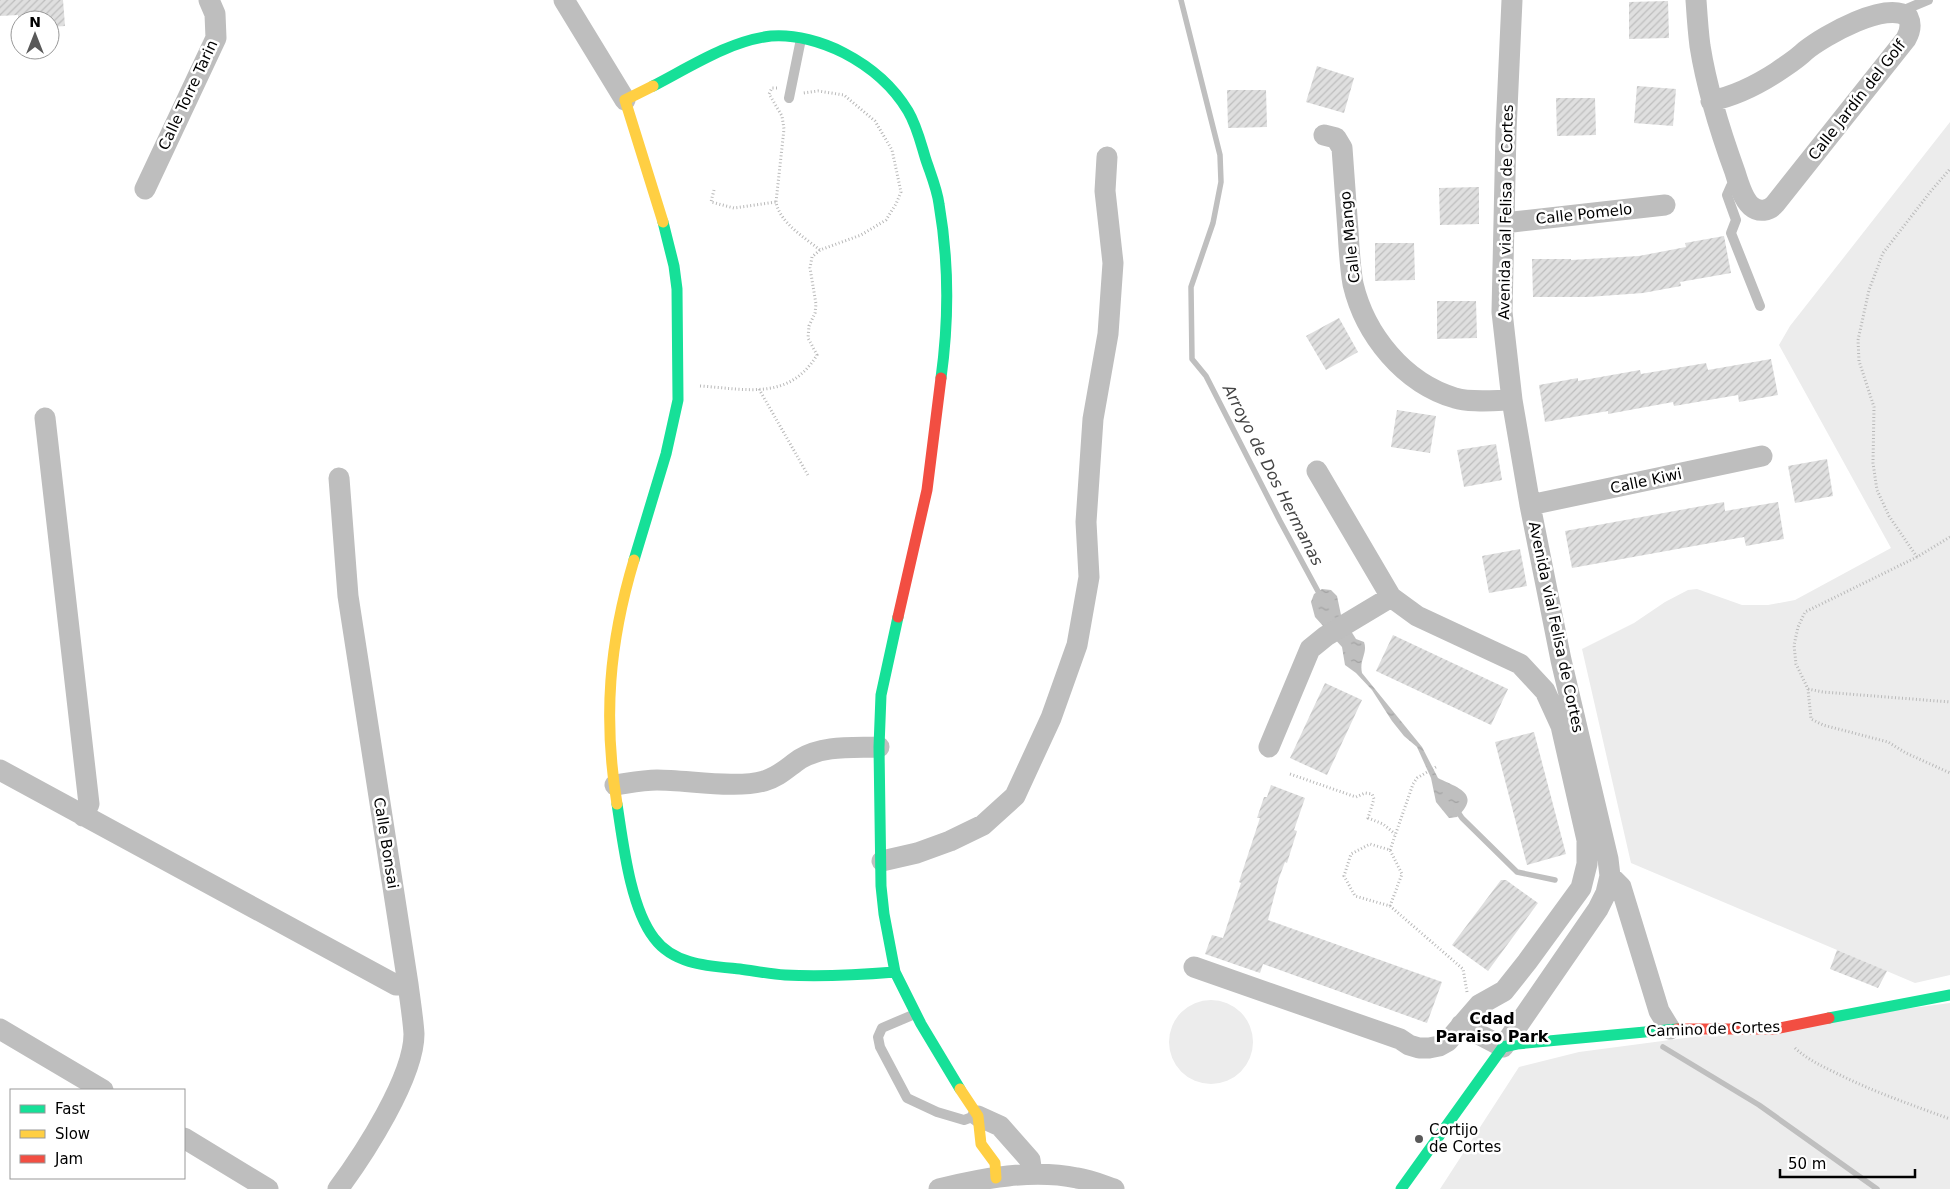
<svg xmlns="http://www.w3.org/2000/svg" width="1950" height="1189" viewBox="0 0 1950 1189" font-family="'DejaVu Sans',sans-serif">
	<defs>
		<pattern id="water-ripples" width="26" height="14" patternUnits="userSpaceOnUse" patternTransform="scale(1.25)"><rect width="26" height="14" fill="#bfbfbf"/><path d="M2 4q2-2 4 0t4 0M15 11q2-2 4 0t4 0" fill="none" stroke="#a2a2a2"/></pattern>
		<pattern id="building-hatch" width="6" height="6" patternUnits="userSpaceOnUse" patternTransform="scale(1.25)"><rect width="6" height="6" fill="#dfdfdf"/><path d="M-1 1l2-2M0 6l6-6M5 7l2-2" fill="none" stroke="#bebebe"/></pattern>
	</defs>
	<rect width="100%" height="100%" fill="#fff"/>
	<path fill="#ececec" d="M1950 122V975L1915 983 1631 863 1582 649 1634 623 1665 602 1688 590 1697 589 1742 605H1768L1795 600 1891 548 1779 345 1790 326Z
		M1169 1042a42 42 0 1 1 84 0a42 42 0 1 1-84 0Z
		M1950 1003V1189H1440L1519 1067 1579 1052Z"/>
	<path fill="url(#water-ripples)" d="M1322 589 1331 590 1337 596 1341 615 1356 639 1364 642C1368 653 1359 660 1362 673L1422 747 1438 778C1455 787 1483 793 1457 817L1449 818 1436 802 1431 778 1417 747 1404 736 1392 721 1372 690 1356 673 1345 665 1342 647 1315 617 1311 602 1314 594Z"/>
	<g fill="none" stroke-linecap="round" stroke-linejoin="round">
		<path stroke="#bfbfbf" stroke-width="5.5" d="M1181 0 1220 155 1221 182 1213 223 1191 287 1192 359 1206 376 1280 521 1320 595
			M1456 809 1462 818 1517 872 1555 880
			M1663 1047 1759 1105 1877 1189"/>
	</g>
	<path fill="url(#building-hatch)" d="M0 0H63L65 26 50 27V20H18V15L0 16Z
		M1668 1 1669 38 1629 39V2Z
		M1317 66 1354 78 1344 113 1306 102Z
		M1637 86 1676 89 1673 126 1634 123Z
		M1227 90H1266L1267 127 1228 128Z
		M1556 98H1595L1596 135 1557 136Z
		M1479 187V224L1440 225 1439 188Z
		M1724 236 1731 273 1680 282 1681 286 1643 293 1588 297H1533L1532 259H1571V260L1639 256 1686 247 1685 243Z
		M1375 243H1414L1415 280 1375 281Z
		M1437 301H1476L1477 338 1437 339Z
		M1339 318 1358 352 1326 370 1306 336Z
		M1771 359 1778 395 1739 402 1738 395 1674 406 1673 402 1608 414V411L1545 422 1539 385 1578 378V381L1640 370 1641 374 1706 363 1708 370Z
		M1397 410 1436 416 1430 453 1391 447Z
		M1496 444 1502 480 1464 487 1457 450Z
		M1827 459 1833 496 1795 503 1788 466Z
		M1724 502 1725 511 1778 502 1784 539 1746 546 1744 537 1572 568 1565 531Z
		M1520 549 1527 586 1489 593 1482 556Z
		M1393 635 1508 689 1491 725 1376 671Z
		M1325 683 1362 700 1327 775 1290 758Z
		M1534 732 1566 854 1527 865 1495 742Z
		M1271 785 1305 798 1294 830 1297 831 1287 863 1285 862 1279 878 1268 920 1442 982 1427 1023 1263 964 1260 973 1205 954 1212 935 1223 938 1241 883 1239 882 1260 818H1257L1264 797H1267Z
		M1501 880H1506L1538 903 1488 971 1452 945Z
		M1837 950 1887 971 1878 988 1830 969Z"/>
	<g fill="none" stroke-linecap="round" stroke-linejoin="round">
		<path stroke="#b9b9b9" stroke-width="3" stroke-dasharray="1 2.5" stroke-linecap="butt" d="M777 88H772L769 94 782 116 784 129 776 202C780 223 804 237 820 250
			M714 190 711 202 734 208 776 202
			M700 386C747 389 789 401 817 355L808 338 809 326 815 313 816 304 810 268 812 257 820 250 861 235 886 220 896 204 901 192 892 150 875 121 844 95 818 91 803 93
			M759 389 809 477
			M1950 537 1917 557 1805 612 1798 627 1794 645 1796 664 1808 689 1811 719 1823 725 1888 742 1906 753 1950 773
			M1917 557 1889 516 1877 490 1873 463 1874 407 1859 361 1858 340 1869 290 1883 253 1931 191 1950 169
			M1808 689 1823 692 1950 702
			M1290 774 1356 797 1365 793 1372 794 1374 799 1368 818 1383 824 1395 834
			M1390 850 1413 784 1417 778 1436 767
			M1390 906 1402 874 1390 850 1370 844 1351 854 1344 876 1355 896 1390 906 1463 969 1467 992
			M1795 1048C1808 1060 1822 1066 1838 1074 1874 1092 1912 1105 1950 1119"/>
		<path stroke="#bebebe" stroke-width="10" d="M1904 10 1928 0
			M789 98 801 39
			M1739 183 1731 186 1727 195 1736 220 1731 233 1760 306
			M915 1014 882 1028 878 1037 880 1047 907 1098 937 1112 964 1120 975 1116"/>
		<path stroke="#bebebe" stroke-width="21" d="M564 0 625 100
			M1696 0C1697 15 1698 31 1700 46 1707 90 1720 131 1735 172 1738 182 1743 199 1751 206 1759 213 1769 211 1775 204L1906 39C1910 32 1912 25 1908 17 1887 0 1825 35 1805 51 1797 59 1787 65 1777 72 1757 85 1735 96 1711 101
			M1324 135 1336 138 1342 148C1344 175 1346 203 1348 231 1349 248 1350 267 1353 284 1365 335 1404 383 1455 398 1470 403 1496 400 1512 400
			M145 189 216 38 215 14 209 0
			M1504 223 1665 205
			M45 418 89 804 83 816
			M1530 505 1762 456
			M1269 747 1310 649 1326 636 1391 597
			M0 770 396 985 408 984
			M615 785C629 783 643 780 657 780 687 780 737 789 764 781 779 777 788 767 800 759 824 745 852 748 879 747
			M882 861 917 853 950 841 983 825 1015 796 1051 718 1077 645 1089 577 1086 522 1093 419 1108 334 1113 263 1105 191 1107 157
			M1610 876 1621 887 1659 1011 1670 1029
			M1194 967 1400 1039 1409 1045 1419 1048H1429L1439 1046 1448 1041 1479 1005 1504 991 1527 962 1581 888 1587 864V840L1561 726 1545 691 1520 664 1417 616 1391 597 1317 471
			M1461 1025 1503 1047 1598 909 1606 893 1610 876 1608 859 1561 660 1530 505 1512 400 1502 312 1506 131 1512 0
			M0 1029 103 1090
			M978 1116 1000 1126 1030 1160 1032 1174
			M184 1138 268 1189
			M338 1189C364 1154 414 1077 414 1034 413 1018 410 1000 408 984L348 596 339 478
			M939 1189C983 1178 1033 1169 1077 1178 1090 1180 1102 1185 1114 1189"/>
		<path stroke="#16e098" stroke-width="11" d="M653 86C690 67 729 41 771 36 795 34 823 42 844 53 869 66 893 86 908 111 917 126 921 144 926 160 931 175 937 189 939 204 949 262 949 320 941 378
			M634 560 666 454 678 400 677 289 674 266 663 222
			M898 617 881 695 879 747 881 886 884 914 895 972 921 1024 960 1089
			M617 804C623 842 630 907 654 938 674 965 709 966 740 969 755 971 770 974 785 975 822 977 858 975 895 972
			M1829 1018 1950 995
			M1401 1189 1503 1047 1517 1044 1677 1029"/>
		<path stroke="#ffcf43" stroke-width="11" d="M653 86 625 100 663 222
			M617 804C603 718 609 643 634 560
			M960 1089 978 1116 981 1144 995 1163 996 1178"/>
		<path stroke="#f24e42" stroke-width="11" d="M898 617 927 490 941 378
			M1677 1029H1775L1829 1018"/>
	</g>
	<circle fill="#595959" stroke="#fff" stroke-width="2" cx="1419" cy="1139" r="5"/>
	<g text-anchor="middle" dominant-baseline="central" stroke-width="5" stroke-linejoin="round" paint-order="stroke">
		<g font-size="15" fill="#000" stroke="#fff">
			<text transform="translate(188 95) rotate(-65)">Calle Torre Tarin</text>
			<text transform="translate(1857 100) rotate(-52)">Calle Jardín del Golf</text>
			<text transform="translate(1506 212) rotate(-89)">Avenida vial Felisa de Cortes</text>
			<text transform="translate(1584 214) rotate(-6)">Calle Pomelo</text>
			<text transform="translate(1350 237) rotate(-96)">Calle Mango</text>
			<text transform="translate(1646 481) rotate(-12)">Calle Kiwi</text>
			<text transform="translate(1556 627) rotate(78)">Avenida vial Felisa de Cortes</text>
			<text transform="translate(386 843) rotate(81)">Calle Bonsai</text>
			<text transform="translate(1713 1029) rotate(-2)">Camino de Cortes</text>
		</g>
		<g font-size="15" fill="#000" stroke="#fff" text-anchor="start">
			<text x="1429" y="1130">Cortijo<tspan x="1429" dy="17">de Cortes</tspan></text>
		</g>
		<g font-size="16" font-style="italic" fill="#444" stroke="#fff">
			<text transform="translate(1273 475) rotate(63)">Arroyo de Dos Hermanas</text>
		</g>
		<g font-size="16" font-weight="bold" fill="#000" stroke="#fff">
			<text x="1492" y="1018">Cdad<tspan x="1492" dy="18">Paraiso Park</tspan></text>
		</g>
	</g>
	<rect x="10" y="1089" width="175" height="90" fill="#ffffff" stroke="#999999"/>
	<rect x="20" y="1105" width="25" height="8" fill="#16e098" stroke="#999999"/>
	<text x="55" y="1114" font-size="15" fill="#000000">Fast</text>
	<rect x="20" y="1130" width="25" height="8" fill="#ffcf43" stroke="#999999"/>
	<text x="55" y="1139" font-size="15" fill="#000000">Slow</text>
	<rect x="20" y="1155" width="25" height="8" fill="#f24e42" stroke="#999999"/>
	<text x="55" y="1164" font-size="15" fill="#000000">Jam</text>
	<g transform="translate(35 35)"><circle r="24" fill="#ffffff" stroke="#999999"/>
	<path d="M0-4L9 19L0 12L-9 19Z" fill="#595959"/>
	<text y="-8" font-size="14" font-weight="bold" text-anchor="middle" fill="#000000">N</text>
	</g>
	<path d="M1780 1169v8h135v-8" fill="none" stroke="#000000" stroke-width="2.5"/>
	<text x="1788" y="1169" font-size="15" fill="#000000" stroke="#ffffff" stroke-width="4" paint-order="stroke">50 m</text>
</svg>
